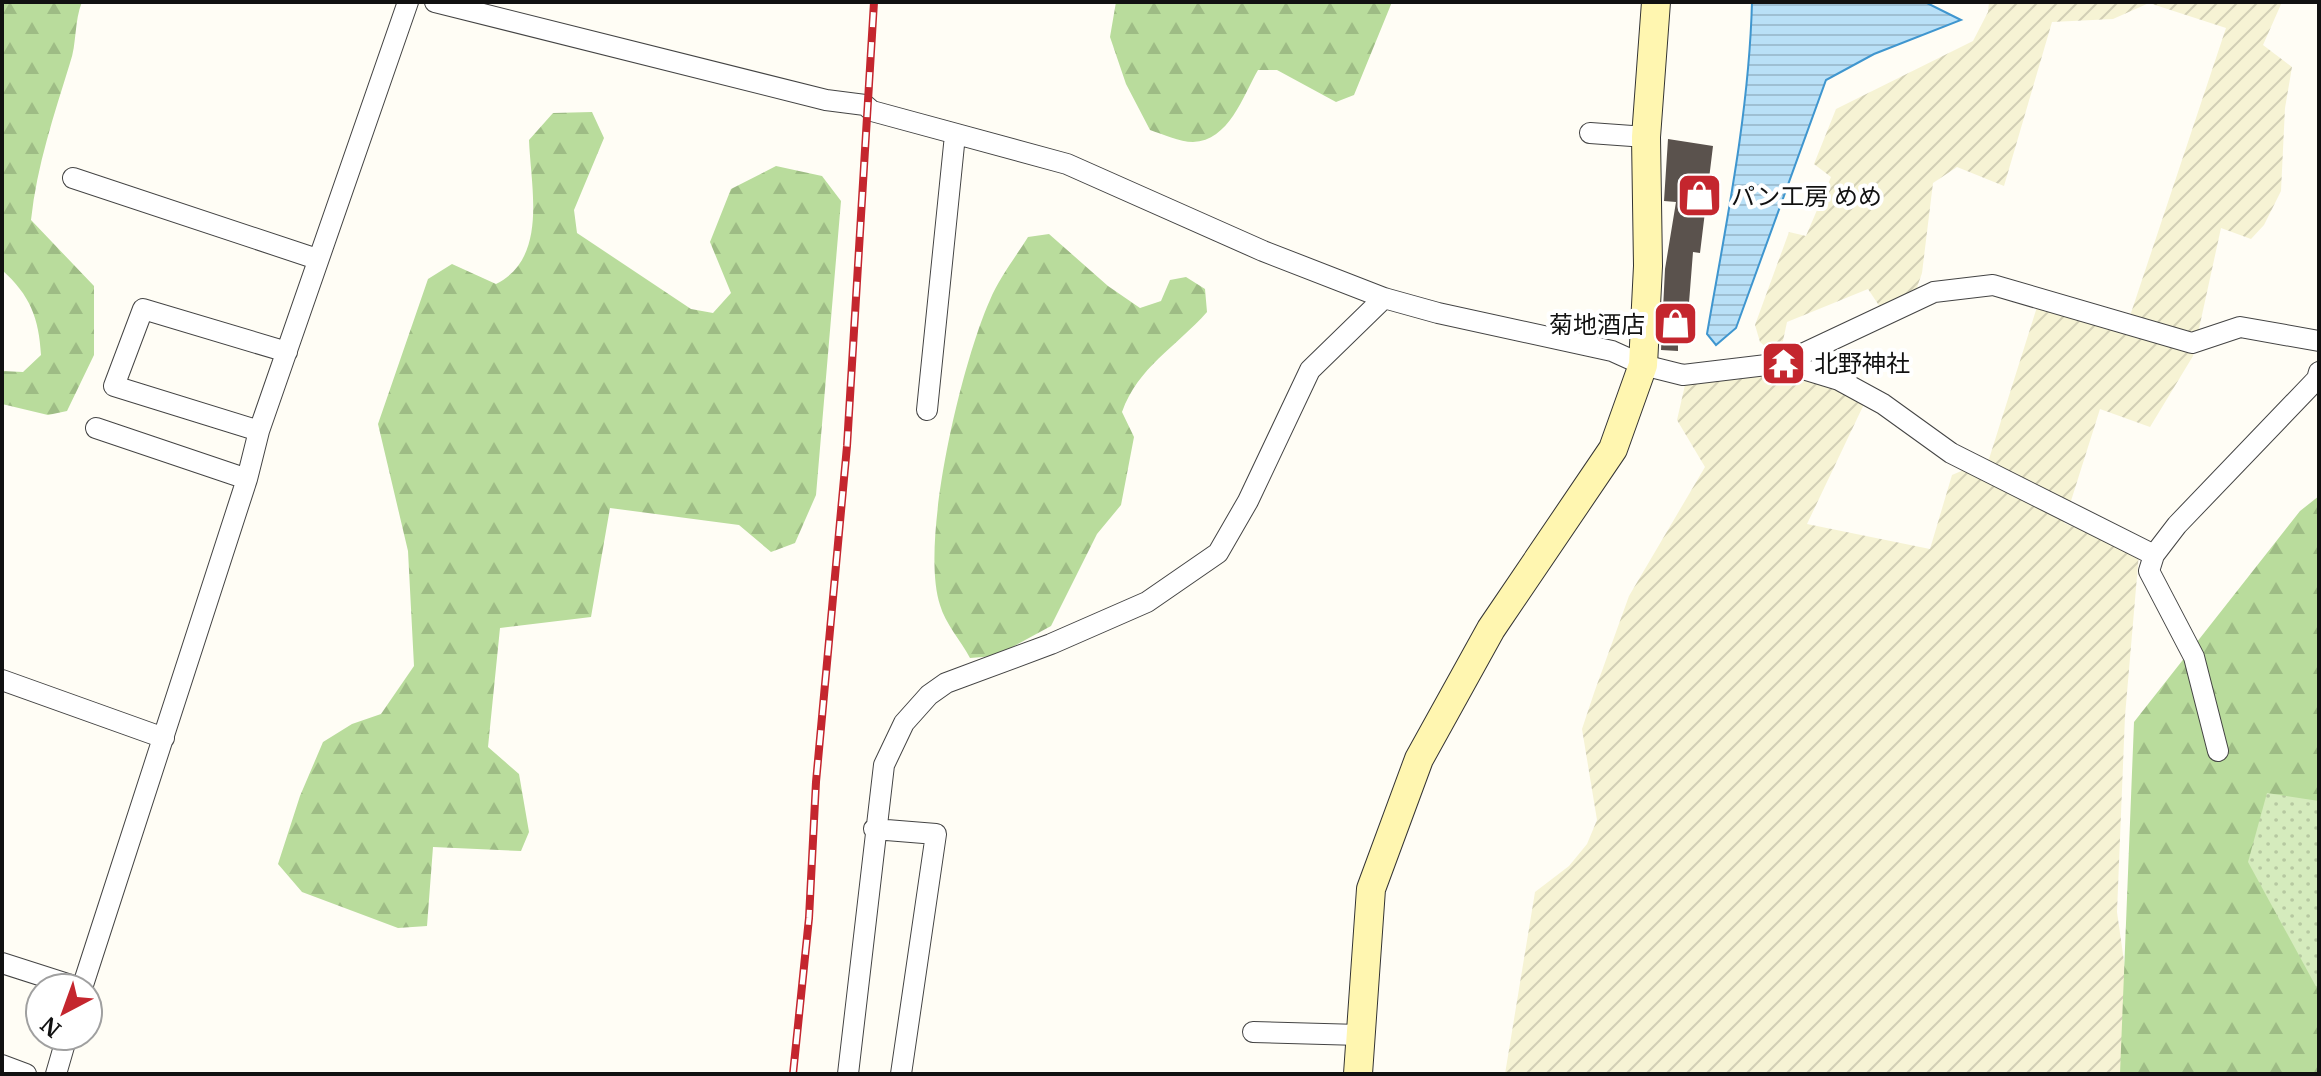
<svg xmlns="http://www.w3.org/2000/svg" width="2321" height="1076" viewBox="0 0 2321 1076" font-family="Merriweather,'Noto Sans JP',serif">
	<defs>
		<pattern id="farmland-furrows" width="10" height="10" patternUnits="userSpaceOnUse" patternTransform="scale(2)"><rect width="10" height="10" fill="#f6f3d4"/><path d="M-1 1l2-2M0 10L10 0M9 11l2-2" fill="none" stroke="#d2cfb5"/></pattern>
		<pattern id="forest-firs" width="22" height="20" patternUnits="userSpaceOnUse" patternTransform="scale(2)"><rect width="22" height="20" fill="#b9dc9c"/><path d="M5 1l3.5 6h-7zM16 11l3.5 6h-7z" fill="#9ebc85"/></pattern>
		<pattern id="park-dots" width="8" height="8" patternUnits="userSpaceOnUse" patternTransform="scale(2)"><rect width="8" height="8" fill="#d5ebbd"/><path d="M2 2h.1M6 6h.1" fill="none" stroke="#b6c8a1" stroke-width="1.8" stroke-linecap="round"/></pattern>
		<pattern id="water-rules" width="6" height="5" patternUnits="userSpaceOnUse" patternTransform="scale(2)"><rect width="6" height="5" fill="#b9e0f7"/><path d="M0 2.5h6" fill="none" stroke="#9ebfd3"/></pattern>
	</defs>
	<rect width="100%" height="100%" fill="#fffdf5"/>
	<path fill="url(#farmland-furrows)" d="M1989 2H2282L2263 45 2292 67 2285 108 2281 191 2264 225 2251 239 2221 228 2193 356 2150 427 2100 409 2064 523 2139 553 2125 716 2117 912 2140 1074H1505L1535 892 1569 866 1587 844 1597 820 1582 729 1594 693 1629 596 1705 467 1677 420 1685 385 1781 373 1841 386 1865 402 1807 524 1930 549 1952 475 1989 459 2037 307 2125 331 2226 28 2149 3 2113 19 2052 22 2004 186 1957 167 1933 183 1922 273 1913 299 1882 310 1868 289 1787 322 1781 350 1768 349 1760 342 1755 325 1789 232 1806 236 1831 177 1814 164 1836 109 1973 41 1988 12Z"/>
	<path fill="url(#forest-firs)" d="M2 2H82C74 21 77 44 70 63 54 115 37 165 31 220L94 286V355L67 411 48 415 2 404V371L23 372 41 355C39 318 30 295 2 270Z
		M1116 2H1392L1354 95 1336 102 1277 70H1258C1243 96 1229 141 1193 142 1180 142 1162 134 1150 130L1126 84 1110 37Z
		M592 112 604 138 574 210 577 233 691 309 713 313 731 293 710 242 731 189 776 166 822 176 841 201 816 495 795 543 771 552 739 525 610 508 591 617 500 628 488 747 519 774 529 832 521 851 433 847 427 926 398 928 302 892 278 864 300 796 323 742 352 724 381 714 414 666 408 551 378 424 428 279 452 264 496 284C548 258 531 189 529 140L553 113Z
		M1049 234 1108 286 1140 308 1161 301 1170 280 1186 277 1205 289 1207 312C1176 347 1138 367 1122 412L1134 437 1121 505 1097 534 1051 626 996 656 970 658C961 641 945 623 940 605 919 541 962 362 990 300 999 278 1015 258 1028 237Z
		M2319 496V1074H2120L2134 722 2300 511Z"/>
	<path fill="url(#park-dots)" d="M2267 793 2319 801V992L2248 862Z"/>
	<path fill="url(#water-rules)" stroke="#3f96cf" stroke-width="2" d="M1752 2H1925L1961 20 1874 54 1826 80 1736 328 1716 345 1707 334C1726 224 1749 114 1752 2Z"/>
	<path fill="#5a524d" d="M1668 139 1713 146 1700 253 1693 252 1686 341H1678V351L1661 350 1665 269 1676 202 1664 201Z"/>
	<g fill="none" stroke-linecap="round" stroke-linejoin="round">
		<defs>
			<path id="street" d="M435 2 826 100 865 105 872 111 1067 164 1263 251 1384 298 1438 313 1612 351 1643 365 1683 375 1783 363 1839 380 1883 404 1951 453 2154 555
				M1590 133 1646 137
				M73 178 317 259
				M1783 363 1934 292 1993 285 2192 343 2240 327 2319 341
				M927 410 955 135
				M96 428 247 479
				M259 431 114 386 143 309 287 352
				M2 680 164 738
				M2218 751 2194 657 2149 571 2154 555 2177 525 2317 379 2319 372
				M874 829 936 834 901 1074
				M2 963 80 988
				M82 988 247 479 259 431 408 2
				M1253 1032 1360 1035
				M2 1065 26 1074
				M56 1074 67 1036
				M848 1074 884 765 904 723 929 695 946 683 1051 644 1147 602 1218 553 1248 501 1310 370 1384 298"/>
			<path id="secondary" d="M1358 1074 1371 889 1419 759 1491 629 1613 449 1643 365 1648 266 1646 137 1656 2"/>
		</defs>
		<use href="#street" stroke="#444" stroke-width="22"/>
		<use href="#secondary" stroke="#333" stroke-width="30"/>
		<use href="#street" stroke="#fff" stroke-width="20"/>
		<use href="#secondary" stroke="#fff6b0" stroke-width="28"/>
		<defs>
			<path id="rail" d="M793 1074 809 918 816 782 847 446 874 2"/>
		</defs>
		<use href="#rail" stroke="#c4262e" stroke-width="8"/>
		<use href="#rail" stroke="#fff" stroke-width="5" stroke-dasharray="15" stroke-linecap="butt"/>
	</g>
	<defs>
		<symbol id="shop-square" viewBox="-11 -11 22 22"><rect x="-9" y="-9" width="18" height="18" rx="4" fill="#c4262e" stroke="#fff"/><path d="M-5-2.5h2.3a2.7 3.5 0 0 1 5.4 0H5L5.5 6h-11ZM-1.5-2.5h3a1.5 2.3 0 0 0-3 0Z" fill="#fff"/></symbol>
		<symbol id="temple-square" viewBox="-11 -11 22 22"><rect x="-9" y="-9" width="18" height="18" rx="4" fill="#c4262e" stroke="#fff"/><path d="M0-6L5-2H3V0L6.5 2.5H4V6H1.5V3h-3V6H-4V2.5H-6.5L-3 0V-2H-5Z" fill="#fff"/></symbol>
	</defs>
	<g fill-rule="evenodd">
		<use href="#shop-square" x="1674" y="170" width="51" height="51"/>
		<use href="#shop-square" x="1650" y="298" width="51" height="51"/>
		<use href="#temple-square" x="1758" y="338" width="51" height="51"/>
	</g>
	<g text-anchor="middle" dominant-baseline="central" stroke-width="8" stroke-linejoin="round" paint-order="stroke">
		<g font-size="24" fill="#111" stroke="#fff" text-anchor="start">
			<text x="1731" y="196">パン工房 めめ</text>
			<text x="1645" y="324" text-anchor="end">菊地酒店</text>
			<text x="1814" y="363">北野神社</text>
		</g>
	</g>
	<rect width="2321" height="1076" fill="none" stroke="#111111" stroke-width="8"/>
	<g transform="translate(64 1012) rotate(221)"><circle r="38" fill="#ffffff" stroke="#a0a0a0" stroke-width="2"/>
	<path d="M0-6L14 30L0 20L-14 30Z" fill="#c4262e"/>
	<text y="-12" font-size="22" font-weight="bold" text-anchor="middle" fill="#111111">N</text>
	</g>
</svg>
